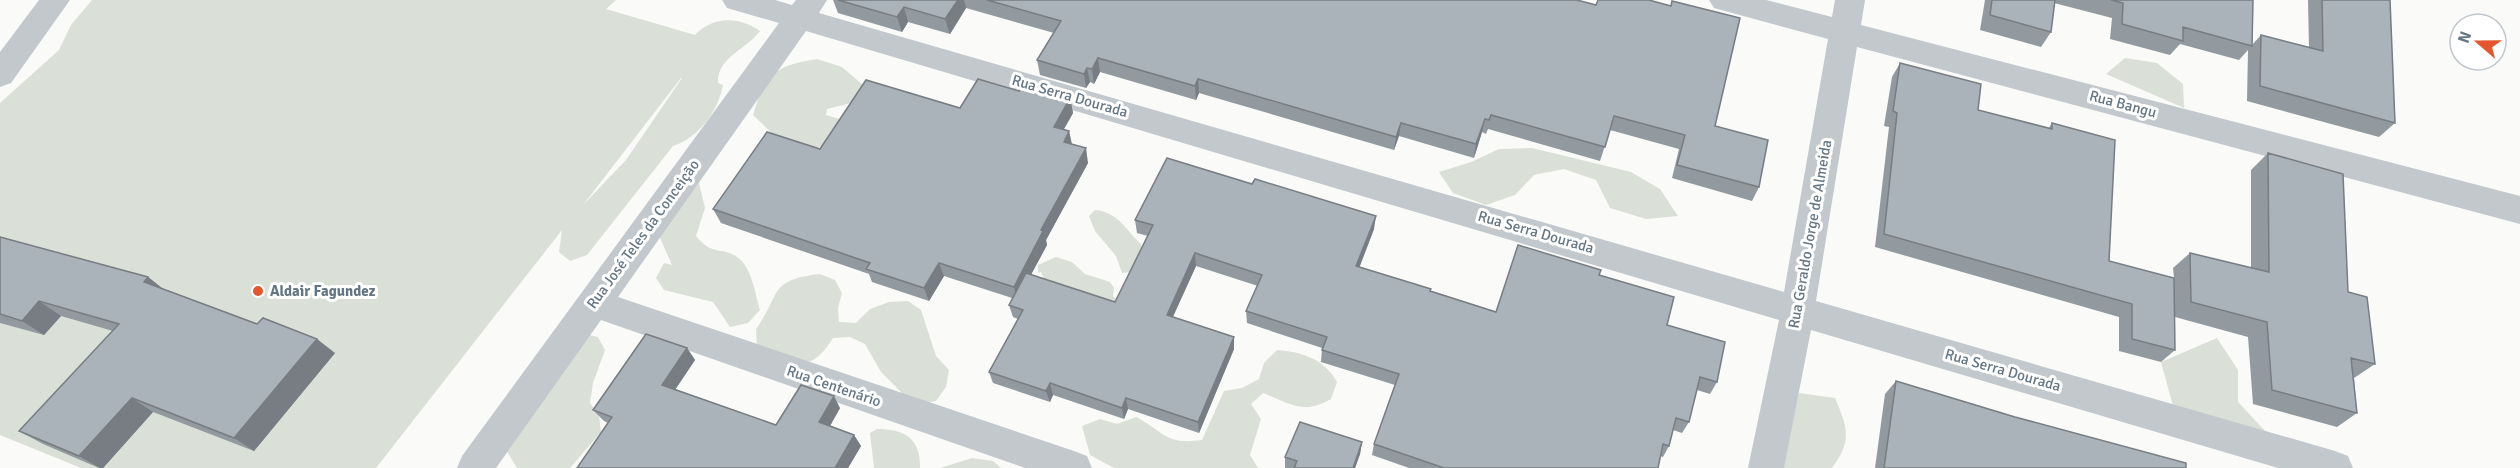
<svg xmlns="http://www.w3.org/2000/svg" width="2520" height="468" viewBox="0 0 2520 468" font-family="Signika,sans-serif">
	<rect width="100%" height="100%" fill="#fafaf8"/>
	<path fill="#dadfd7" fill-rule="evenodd" d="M92 0H616L606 9 695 35C712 16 739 16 760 31 746 50 717 57 718 83L723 85C718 112 698 138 673 146L587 255 570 261 559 252 562 230 376 468H81L0 435V103L59 50 71 25ZM682 78 626 160 583 205 681 78Z
		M2125 58 2157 63 2183 84 2184 108 2106 74Z
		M817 59 842 67 863 85 851 103 827 109 826 115 840 119 824 146 814 148 778 139 753 115C765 74 774 66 817 59Z
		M1532 148 1631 172 1660 189 1678 216 1646 219 1610 208 1596 180 1564 169 1534 175 1515 195 1486 205 1453 193 1439 172 1471 162 1499 149Z
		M699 183 705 208 696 236C713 257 721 246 737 257 752 267 755 294 760 310L748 323 730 327 713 302 664 290 656 278 664 263 672 265 657 231Z
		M1095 210C1119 212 1125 230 1141 244L1142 251 1130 272 1122 273 1116 256 1095 231 1089 216Z
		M1056 257 1072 262 1085 274 1110 282 1114 288 1113 296 1118 302 1158 317 1044 279 1041 272 1038 273V265Z
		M820 274 835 280 842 293 838 308 839 322 856 323 870 309 889 302 908 301 921 310 936 356 949 370 946 387 936 401 919 404 904 395 881 372 865 344 850 337 833 338C808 378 792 363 757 346L756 329C782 294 767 280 820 274Z
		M580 333 598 337 605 350 593 383 590 403 599 415 601 432 570 468H517L506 450Z
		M2217 338 2238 370V402L2268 434 2178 424 2161 362Z
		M1277 350C1303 352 1324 359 1337 382L1331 399C1303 415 1291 404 1263 393L1251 404 1261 419 1250 455 1258 468H1114L1090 455 1082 426 1100 419 1117 424 1136 417C1166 433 1165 445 1202 440L1224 391 1242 388 1259 379 1264 363Z
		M1799 393 1835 398C1847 427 1853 440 1832 468H1775Z
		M877 429C904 429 921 438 920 468H874L870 433Z
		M972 458 993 461 1001 468H940Z"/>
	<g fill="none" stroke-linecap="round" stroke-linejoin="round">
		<path fill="#c3c8cc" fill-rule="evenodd" d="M39 0H70L11 83 0 87V52Z
			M722 0H775L792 5 796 0H827L819 13 1784 292 1828 39 1714 8 1709 0H1766L1832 17 1835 0H1865L1861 25 2520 196V224L1857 47 1816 301 2335 451 2348 456 2353 468H2278L1811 330 1784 468H1748L1779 320 806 31 618 297 1074 451 1087 456 1092 468H1025L601 320 496 468H457L462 456 779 23 727 8Z"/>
	</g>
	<path fill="#929a9f" d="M833 0H1577L1715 126 1759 187 1752 201 1672 178 1679 149 1610 130 1600 161 1488 129 1486 134 1482 132 1474 158 1399 136 1394 150 1199 93 1196 100 1100 72 1094 84 1090 82 1086 88 1040 75 1037 60 1054 33 966 8 950 34 908 22 902 32 838 13Z
		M1985 0H2253L2252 45 2261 35 2309 47 2308 0H2390L2395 123 2379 137 2247 101 2248 50 2239 60 2180 44 2170 55 2110 39 2112 18 2054 3 2051 32 2041 47 1980 30Z
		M1900 63 1978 110 2048 129 2052 123 2109 261 2174 278 2173 268 2190 253 2251 268V170L2268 153 2348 292 2375 364 2354 378 2357 413 2337 427 2253 404 2248 337 2175 317V350L2161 362 2119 351V317L1875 247 1889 127 1884 126 1892 77Z
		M1019 91 1070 98 1073 113 1064 129 1069 131 1072 144 1088 163 1046 240 1047 245 1031 275 1115 302 1148 236 1137 233 1135 220 1374 229 1359 267 1496 312 1599 275 1667 325 1717 382 1710 394 1697 390 1689 422 1682 433 1673 430 1669 446 1663 457 1660 456 1658 468H1409L1372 455 1374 444 1395 385 1321 362 1322 348 1247 323 1246 311 1258 286 1196 266 1173 317 1234 337V349L1199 433 1128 409 1124 419 1053 395 1050 402 993 383 989 372 1018 319 1013 317 1009 305 1012 298 944 276 929 301 872 282 869 274 721 223 713 209 820 149Z
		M0 237 148 277 162 288 335 353 254 451 153 412 103 468H99L43 444 19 431 113 331 61 316 44 335 0 323Z
		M687 348 695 360 675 389 776 425 840 408 830 426 854 435 861 446 848 468H577L608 423 604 421 593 410Z
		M1896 381 2015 417 2186 468H1875L1885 394Z
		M1362 442 1360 454 1355 468H1285V457Z"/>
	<path fill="#777d82" d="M958 0H964L966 8 950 34 945 19Z
		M904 7 908 22 902 32 897 17Z
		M1098 58 1100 72 1094 84 1092 69Z
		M1087 68 1090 82 1086 88 1084 74Z
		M1198 79 1199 93 1196 100 1195 86Z
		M1070 98 1073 113 1057 141 1054 127Z
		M1485 119 1482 132 1474 158 1476 144Z
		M1401 123 1399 136 1394 150 1396 137Z
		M1069 131 1072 146 1064 142Z
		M1086 148 1088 163 1046 240 1047 245 1017 300 1014 287 1041 230Z
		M1376 216 1374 229 1355 279 1356 266Z
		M1195 253 1196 266 1168 327 1167 315Z
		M939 263 944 276 929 301 924 288Z
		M148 277 168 293 144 282Z
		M39 301 61 316 44 335 22 321Z
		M1234 337V349L1199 433 1198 422Z
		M317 339 335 353 254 451 234 438Z
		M687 348 695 360 671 396 662 385Z
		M1050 383 1053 395 1050 402 1046 391Z
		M834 396 840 408 826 433 819 422Z
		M132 398 153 412 103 468H100L79 456Z
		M1126 398 1128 409 1124 419 1122 408Z
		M854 435 861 446 848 468H835Z
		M1362 442 1360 454 1355 468H1353Z"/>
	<path fill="#aab3b9" stroke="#777d82" stroke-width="1.5" d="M838 0H958L945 19 904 7 897 17Z
		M987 0H1577L1596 5 1598 0H1649L1671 6 1672 1 1740 18 1715 126 1768 140 1759 187 1677 165 1685 135 1614 116 1605 147 1491 115 1489 120 1485 119 1476 144 1401 123 1396 137 1198 79 1195 86 1098 58 1092 69 1087 68 1084 74 1037 60 1061 21Z
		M1992 0H2055L2051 32 1990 15Z
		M2111 0H2253L2252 46 2183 27V41L2122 24 2123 3Z
		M2322 0H2390L2395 123 2260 86 2261 35 2323 51Z
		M1900 63 1981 84 1978 110 2052 129V123L2115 140 2109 261 2174 278 2175 350 2132 339V304L1884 234 1897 113 1893 111Z
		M978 79 1019 91 1023 84 1070 98 1054 127 1069 131 1064 142 1086 148 1041 230 1043 231 1014 287 939 263 924 288 866 269 870 263 713 209 767 132 820 149 866 80 960 108Z
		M2268 153 2343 174 2348 292 2367 297 2375 364 2351 358 2357 413 2272 390 2267 322 2191 302 2190 253 2269 272Z
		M1167 158 1252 184 1255 179 1376 216 1356 266 1431 289 1430 291 1496 312 1518 245 1601 270 1599 275 1674 297 1667 325 1725 342 1717 382 1700 377 1689 422 1676 418 1669 446 1663 444 1658 468H1444L1374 444 1399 374 1322 350 1327 337 1246 311 1262 275 1195 253 1167 315 1234 337 1198 422 1126 398 1122 408 1050 383 1046 391 989 372 1023 310 1009 305 1026 273 1115 302 1153 225 1135 220Z
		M0 237 148 277 144 282 257 324 263 318 317 339 234 438 132 398 79 456 19 431 119 324 39 301 22 321 0 314Z
		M646 334 687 348 662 385 776 425 801 385 834 396 819 422 854 435 835 468H577L612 417 593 410Z
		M1896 381 2015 417 2186 463V468H1884Z
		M1300 422 1362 442 1353 468H1294L1297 461 1285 457Z"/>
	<circle fill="#e4572e" stroke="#fff" stroke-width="2" cx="258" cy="291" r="6"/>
	<g text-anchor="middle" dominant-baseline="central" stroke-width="6" stroke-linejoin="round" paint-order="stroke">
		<g font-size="15" fill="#657683" stroke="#fff">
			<text transform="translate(1070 96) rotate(16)">Rua Serra Dourada</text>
			<text transform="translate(2123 104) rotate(15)">Rua Bangu</text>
			<text transform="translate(1536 232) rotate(16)">Rua Serra Dourada</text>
			<text transform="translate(643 234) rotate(-54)">Rua José Teles da Conceição</text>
			<text transform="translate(1810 234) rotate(-80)">Rua Geraldo Jorge de Almeida</text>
			<text transform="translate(2003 370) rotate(16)">Rua Serra Dourada</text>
			<text transform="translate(834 386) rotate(19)">Rua Centenário</text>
		</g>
		<g font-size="15" font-weight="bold" fill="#657683" stroke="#fff" text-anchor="start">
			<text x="270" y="291">Aldair Fagundez</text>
		</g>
	</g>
	<g transform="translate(2478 42) rotate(290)"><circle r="28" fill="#ffffff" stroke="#c1c8cd" stroke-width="1.5"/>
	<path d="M0-4.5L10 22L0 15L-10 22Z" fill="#e4572e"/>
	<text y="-9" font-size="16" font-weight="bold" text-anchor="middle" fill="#657683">N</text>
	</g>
</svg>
